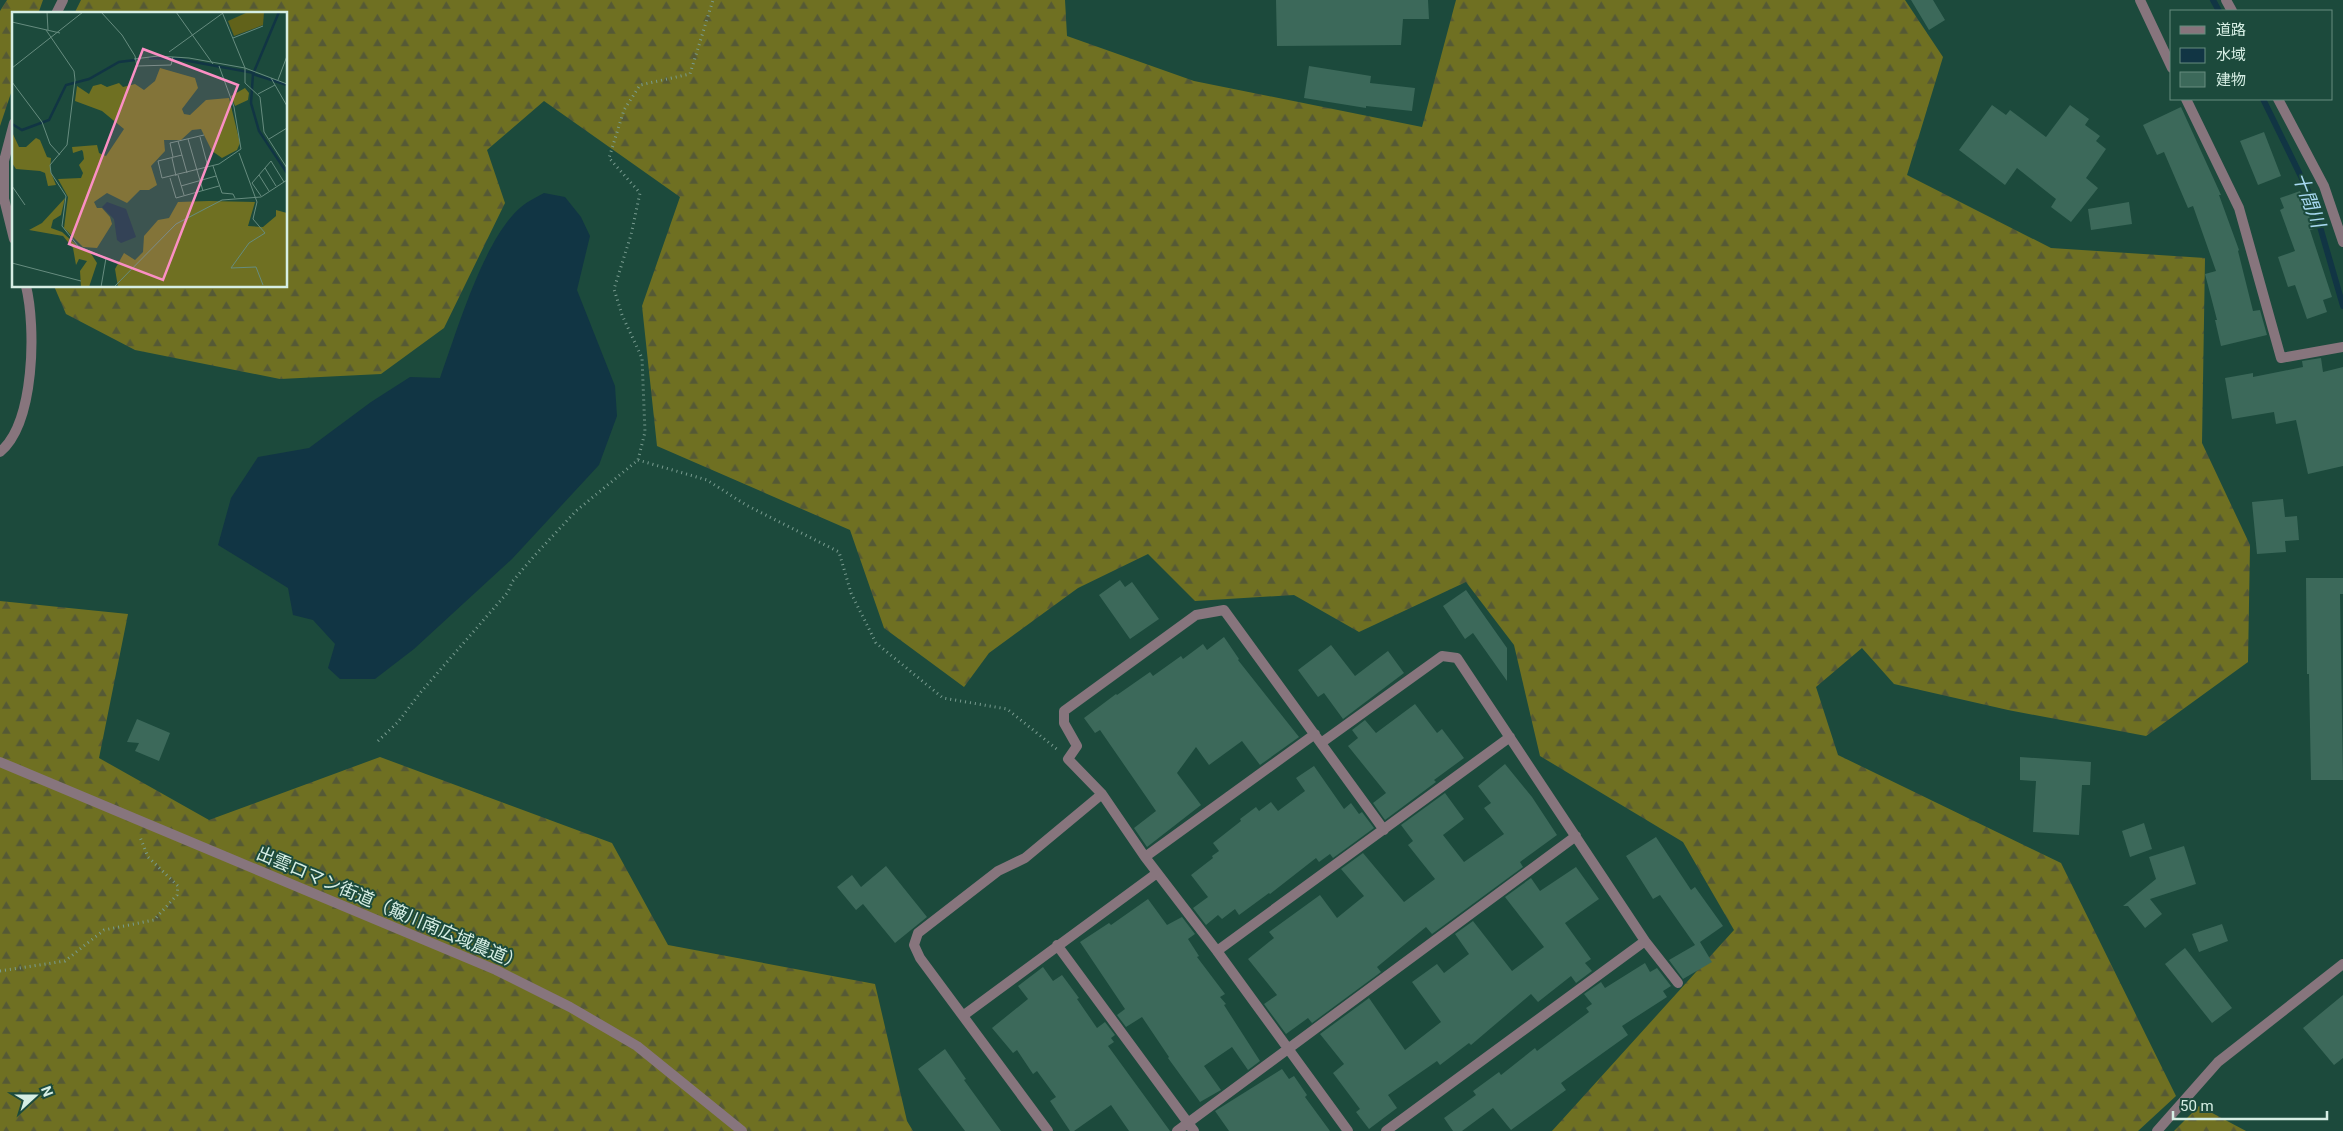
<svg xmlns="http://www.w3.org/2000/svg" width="2343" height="1131" viewBox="0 0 2343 1131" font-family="Roboto,'Noto Sans JP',sans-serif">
	<defs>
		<pattern id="forest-firs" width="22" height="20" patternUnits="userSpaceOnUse" patternTransform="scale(1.25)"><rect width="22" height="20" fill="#6f7022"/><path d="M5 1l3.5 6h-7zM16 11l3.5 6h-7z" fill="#555935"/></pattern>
	</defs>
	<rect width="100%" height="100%" fill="#1c4a3c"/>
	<path fill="url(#forest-firs)" d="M7 0H43L38 14H14V84L0 126V11Z
		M81 0H1065L1067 36 1194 81 1422 127 1456 0H1905L1943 57 1907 175 2051 248 2205 258 2202 443 2250 545 2248 662 2146 736 2008 710 1894 684 1862 648 1816 687 1838 755 2061 863 2176 1096 2138 1131H1552L1734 930 1683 842 1540 756 1514 645 1466 582 1359 632 1294 595 1195 601 1148 554 1078 588 989 653 964 687 884 628 850 530 657 446 642 306 680 197 544 101 487 150 505 203 444 328 381 374 280 379 135 350 66 314 54 286H286V14H74Z
		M0 601 128 614 99 758 209 820 380 757 612 843 668 945 875 984 907 1121 913 1131H0Z
		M2199 1106 2246 1131H2174Z"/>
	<path fill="#113544" d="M544 193 565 197 581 217 590 236 577 290 615 386 617 416 599 465 512 559 414 649 375 679H340L328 668 335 644 313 620 293 615 288 588 218 545 231 498 258 457 309 448 371 402 410 377 440 378C457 331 484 238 521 207 528 201 537 197 544 193Z"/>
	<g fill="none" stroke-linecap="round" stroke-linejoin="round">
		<path stroke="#113544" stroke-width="6" d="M2213 0 2219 11
			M2263 99 2312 199 2343 306"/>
	</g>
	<path fill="#3c695a" d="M1276 0H1428L1429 19H1403L1401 45 1277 46Z
		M1911 0H1933L1945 20 1929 30Z
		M1309 66 1371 76 1370 83 1415 88 1412 111 1366 106V108L1304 98Z
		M1992 105 2006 115 2010 110 2046 137 2070 105 2089 119 2085 125 2100 136 2096 141 2106 149 2086 178 2098 188 2071 222 2051 207 2056 199 2017 168 2005 185 1959 150Z
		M2181 107 2221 195H2219L2239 250 2238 251 2253 311 2260 310 2267 335 2221 346 2215 320H2217L2205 274 2216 271 2193 206 2188 208 2164 152 2157 155 2143 125Z
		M2264 132 2281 176 2258 185 2240 141Z
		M2300 191 2314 229 2310 230 2332 297 2323 300 2327 312 2307 319 2295 285 2288 287 2278 257 2295 251 2280 210 2284 208 2280 198Z
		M2129 202 2132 224 2091 230 2088 209Z
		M2321 358 2323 372 2343 367V466L2308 474 2296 420 2276 424 2274 412 2232 419 2225 378 2253 373V377L2303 367 2302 361Z
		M2283 499 2285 517 2297 516 2299 540 2285 541 2286 552 2257 554 2252 502Z
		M2306 578H2343V594H2340L2343 780H2311L2309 674H2307Z
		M1120 580 1125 587 1132 582 1159 619 1130 639 1099 595Z
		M1466 590 1507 648V681L1473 633 1465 639 1443 606Z
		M1224 637 1239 659 1238 660 1299 737 1260 765 1242 741 1209 765 1196 747 1177 773 1201 805 1147 847 1134 828 1156 811 1100 730 1095 733 1084 718 1116 694 1117 695 1150 672 1153 676 1181 656 1183 659 1203 644 1207 650Z
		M1331 645 1355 676 1388 651 1404 673 1343 719 1324 693 1318 697 1298 670Z
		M1415 704 1437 733 1442 729 1464 758 1434 780 1436 782 1385 820 1373 803 1386 793 1348 746 1358 738 1352 730 1365 720 1376 733Z
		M137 719 170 733 159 761 135 751 139 743 127 742Z
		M2020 757 2091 762 2090 785H2082L2079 835 2033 832 2036 781 2020 780Z
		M1505 764 1532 797 1557 835 1520 862 1523 867 1432 934 1426 927 1377 967 1381 972 1312 1023 1308 1018 1286 1034 1264 1004 1277 995 1248 959 1274 938 1269 932 1320 895 1337 918 1364 896 1341 869 1363 853 1404 902 1435 879 1408 845 1413 841 1401 825 1445 793 1464 819 1443 835 1464 862 1504 834 1484 808 1491 803 1478 786Z
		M1314 766 1344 809 1351 803 1359 814 1362 812 1374 828 1333 858 1330 854 1319 862 1316 858 1270 894 1269 893 1239 915 1235 909 1222 919 1218 915 1206 925 1193 908 1208 897 1191 875 1213 858 1212 856 1219 851 1213 843 1241 821 1240 819 1256 807 1259 811 1271 802 1278 811 1305 791 1296 778Z
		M2144 823 2152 849 2130 857 2122 831Z
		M1656 837 1691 890 1695 887 1723 926 1700 942 1712 962 1683 979 1669 960 1695 945 1660 895 1653 899 1626 856Z
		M2184 846 2196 884 2150 899 2162 914 2145 928 2128 906H2123L2156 879 2149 857Z
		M886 866 927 917 895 943 863 904 856 910 837 887 852 875 861 887Z
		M1576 867 1599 899 1565 923 1591 959 1585 963 1592 971 1576 983 1571 976 1538 1002 1531 994 1471 1045 1469 1043 1440 1065 1437 1061 1388 1095 1397 1108 1369 1129 1356 1112 1360 1109 1333 1073 1344 1064 1320 1034 1369 998 1405 1050 1441 1022 1412 982 1437 964 1444 973 1469 954 1455 934 1473 921 1512 971 1544 947 1505 897 1531 878 1540 891Z
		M1148 899 1167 925 1182 917 1195 934 1188 939 1199 956 1197 957 1225 994 1220 997 1226 1004 1224 1005 1260 1061 1248 1070 1232 1047 1204 1066 1221 1090 1200 1102 1168 1058 1169 1057 1142 1017 1126 1027 1117 1015 1125 1009 1080 942 1109 923 1111 925Z
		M2222 924 2228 941 2199 952 2192 934Z
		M2185 948 2232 1008 2212 1023 2165 964Z
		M1645 963 1650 972 1657 968 1671 986 1663 991 1667 997 1622 1026 1628 1035 1561 1083 1566 1090 1511 1130 1493 1108 1462 1131H1453L1444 1118 1476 1095 1473 1091 1499 1072 1501 1075 1535 1048 1537 1051 1589 1012 1586 1008 1592 1004 1584 994 1601 982 1605 988Z
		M1043 967 1053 981 1062 975 1079 998 1077 999 1097 1028 1105 1022 1115 1035 1111 1038 1114 1042 1108 1046 1170 1131H1129L1111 1105 1074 1131H1070L1050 1101 1056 1097 1037 1071 1033 1074 1017 1050 1013 1053 992 1028 1028 999 1018 986Z
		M2343 995V1058L2334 1065 2303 1028Z
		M945 1049 966 1079 964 1080 1001 1131H965L918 1069Z
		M1282 1069 1289 1079 1294 1076 1307 1095 1305 1097 1330 1131H1229L1215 1111Z"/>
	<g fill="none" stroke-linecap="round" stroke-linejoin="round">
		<path stroke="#799c90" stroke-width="3" stroke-dasharray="1 4" stroke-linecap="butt" d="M638 460 707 480 746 505 839 552 851 593 876 643 943 698 1007 709 1058 750
			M378 741 398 722 420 693 508 592 512 582 535 555 576 511 638 460 645 432 642 358 622 315 614 289 631 235 640 193 609 158 624 110 640 85 690 74 713 0
			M0 971 65 961 104 930 154 920 177 895 178 886 148 857 140 837"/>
		<path stroke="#87757d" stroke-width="10" d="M2140 0 2172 68
			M2226 0 2232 11
			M56 14 63 0
			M2186 99 2239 208 2281 358 2343 347
			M2278 99 2324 186 2343 242
			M14 123 4 161V199L14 239
			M0 452C35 423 36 327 26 286
			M1321 743 1442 656 1457 658 1645 941 1678 983
			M1145 857 1315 734
			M1057 945 1194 1131
			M1217 951 1510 737
			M964 1015 1157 873
			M1048 1131 920 958 914 945 918 933 998 871 1025 858 1102 794
			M1177 1131 1576 836
			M1348 1131 1217 951 1145 857 1102 794 1068 759 1077 746 1064 723V711L1196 615 1224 610 1384 830
			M1386 1131 1645 941
			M2157 1131 2218 1062 2343 964"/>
		<path stroke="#87757d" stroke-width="10" d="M0 762 496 970 570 1007 637 1046 742 1131"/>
	</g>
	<g text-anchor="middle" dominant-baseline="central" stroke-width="4" stroke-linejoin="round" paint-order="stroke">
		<g font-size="18" fill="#d6eee4" stroke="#1c4a3c">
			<text transform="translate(390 908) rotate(23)">出雲ロマン街道（簸川南広域農道）</text>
		</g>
		<g font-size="19" font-style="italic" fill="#a7d8f1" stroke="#1c4a3c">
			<text transform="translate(2309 200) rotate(69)">十間川</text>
		</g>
	</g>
	<g transform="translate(12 12)">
		<rect width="275" height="275" fill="#1c4a3c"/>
		<path d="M148 56 183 66 186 76 170 97 172 102 178 103 194 88 217 86 228 131 225 138 210 146 200 139 189 117 180 118 169 128H152L153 139 139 154 145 173 137 178H128L115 191 95 181 82 190 85 196H90L98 205 100 212 85 236 71 235 52 216 56 185 46 167 69 166 71 161 67 153 72 147 71 140 70 138 61 141 60 135 85 133 87 141 94 144 112 117 90 99 63 89 65 74 77 82 81 74 89 72 95 75 107 71 111 75 123 72 132 78 143 69ZM233 76 237 81 236 88 223 94 219 84ZM0 120 7 135H14L24 126 28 128 35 145 39 146 38 158 44 173 36 174 33 161 28 159 4 157 0 151ZM53 186 49 203 41 208 39 216 50 220 70 238 78 240 85 251 77 275H69L68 259 75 249 67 247 64 253 61 236 51 224 17 218 30 211ZM197 189 243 190 236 214 251 215 264 204V198L275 201V275H106L103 257 112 241 123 248 131 240 132 224 146 208 157 206 166 190Z" fill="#6f7022"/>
		<path d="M236 0H252L251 13 222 24 216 9Z" fill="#61621a"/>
		<path d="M95 190 114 197 124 225 109 231 105 228 102 207 90 195Z" fill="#113544"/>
		<path fill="none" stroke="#113544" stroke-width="2.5" d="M267 0 241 62 275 73M137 46 166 47 242 61M241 62 239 91 247 119 275 161M0 112 10 118 37 108 54 73 77 67 107 50 123 48"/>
		<path fill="none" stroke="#668c7f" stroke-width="1" d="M35 0 36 18M89 0 110 23 123 44 125 54 159 53 161 45M164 0 201 52M210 0 233 56V71L248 85 252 120 275 156M0 10 48 21M34 18 62 59 63 68 55 133 38 153 39 161 54 184 50 214 66 234 94 246 89 275M221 26 251 14M157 40 211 1M122 47 146 44 177 46 233 56 275 72M0 56 71 0M259 66 275 94M266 68 275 44M0 70 30 110 38 132 48 143M246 82 263 73M188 125 196 155M176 127 191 179M257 127 275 116M166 129 175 161M227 141 245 190 241 207 253 221 237 231 219 256 244 255 251 273M170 143 146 149 150 166 207 152 229 137 222 95 207 54M161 145 158 131 192 123M160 146 164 164M201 154 210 181 221 182 223 186M253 156 264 174M166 163 172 183M247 163 257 179M158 166 164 186 207 174M0 174 13 193M169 174 204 164M249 184 240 171 259 149 272 170M0 251 69 269M102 275 164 212 210 188 249 185 275 168"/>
		<path fill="#fb8fc4" fill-opacity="0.15" stroke="#fb8fc4" stroke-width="2.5" d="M131 37 226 73 151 268 57 232Z"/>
		<rect width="275" height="275" fill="none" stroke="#d6eee4" stroke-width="2.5"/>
	</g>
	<rect x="2170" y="10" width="162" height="90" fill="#1c4a3c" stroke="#668c7f"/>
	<rect x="2180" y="26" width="25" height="8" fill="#87757d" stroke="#668c7f"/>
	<text x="2216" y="35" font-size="15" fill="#d6eee4">道路</text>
	<rect x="2180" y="48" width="25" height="15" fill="#113544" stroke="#668c7f"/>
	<text x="2216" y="60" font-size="15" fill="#d6eee4">水域</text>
	<rect x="2180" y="72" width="25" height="15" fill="#3c695a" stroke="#668c7f"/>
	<text x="2216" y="85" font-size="15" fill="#d6eee4">建物</text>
	<g transform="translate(35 1096) rotate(69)" stroke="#1c4a3c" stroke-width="4" paint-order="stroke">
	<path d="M0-4L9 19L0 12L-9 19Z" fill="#d6eee4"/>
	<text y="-8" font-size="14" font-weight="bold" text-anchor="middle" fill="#d6eee4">N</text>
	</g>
	<path d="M2173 1111v8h154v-8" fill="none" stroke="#d6eee4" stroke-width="2.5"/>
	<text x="2180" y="1111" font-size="15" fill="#d6eee4" stroke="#1c4a3c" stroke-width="4" paint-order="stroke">50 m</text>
</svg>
